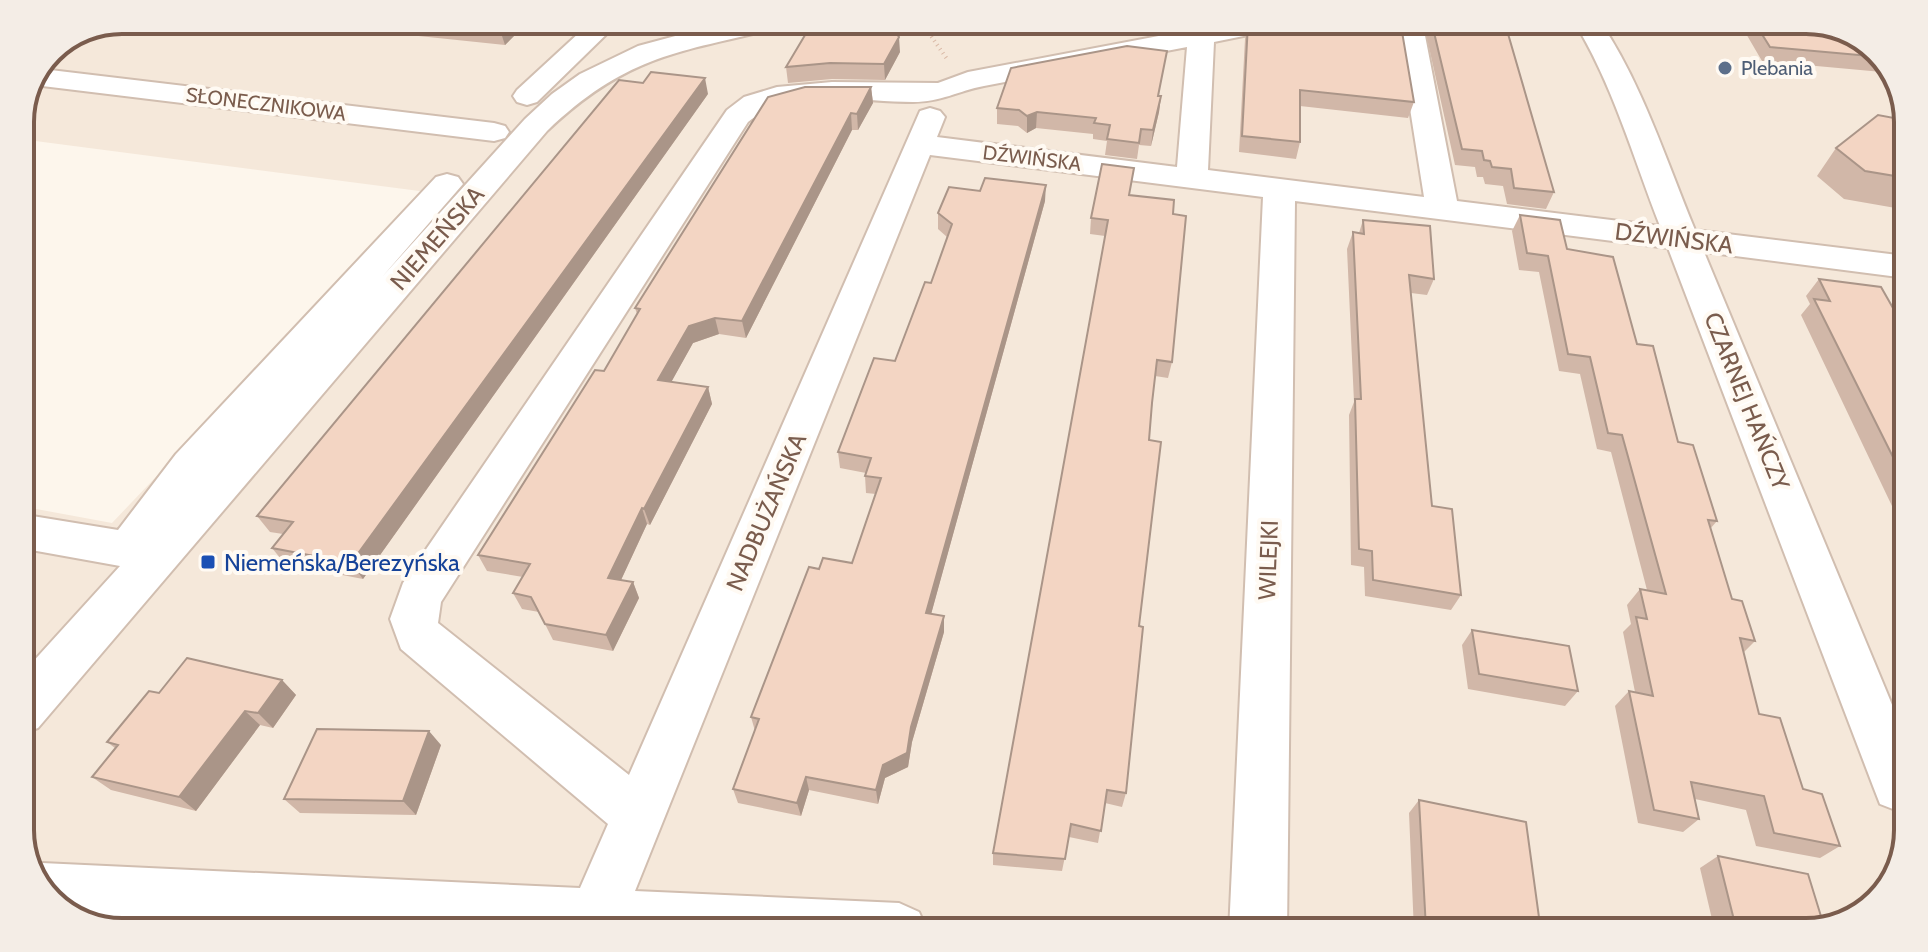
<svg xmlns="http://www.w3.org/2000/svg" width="1928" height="952" viewBox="0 0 1928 952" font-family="Cabin,sans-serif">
	<rect width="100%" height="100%" fill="#fdf6ec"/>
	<path fill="#f5e8da" d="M122 20H1806L1890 65 1908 116 1898 874 1862 915 1806 932H122L78 922 38 887 20 837V506L112 523 427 192 20 139V116L50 50Z"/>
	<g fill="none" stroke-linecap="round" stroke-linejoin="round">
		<defs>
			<path id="minor" d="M593 20H621L537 102 527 105 517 102 513 96 517 90Z
				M735 20H791L787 26C683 52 630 52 547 131L38 728 20 734V676L120 566 20 548V514L118 530 176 454 436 177 447 174 458 177 463 184 382 277 525 119 552 94 580 74 638 46Z
				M1243 20H1297L1293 26 1214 42 1208 170 1424 197 1396 20H1422L1457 201 1660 226C1633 157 1612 82 1573 20H1599C1642 83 1666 160 1695 230L1906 256V278L1704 252 1900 724 1898 811 1880 804 1873 786 1668 248 1295 201 1287 932H1229L1263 197 930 155 635 891 899 903 919 912 928 932H306L77 921 38 887 31 867 42 863 580 888 608 824 401 649 390 619 403 583 727 110 744 97 777 87 832 82 938 83 968 72ZM1187 47 1177 167 937 137 945 117 940 111 930 108 920 111 629 775 438 623 441 602 748 122C794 87 859 102 913 102 941 102 958 91 984 86 1051 73 1119 60 1187 47Z
				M42 69 494 123 505 126 509 132 505 138 494 141 34 85Z"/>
		</defs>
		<use href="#minor" stroke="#d1beb0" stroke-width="4"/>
		<path stroke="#d9b8a5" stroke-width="4" stroke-dasharray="1 4" stroke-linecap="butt" d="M920 20 947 59"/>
		<use href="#minor" fill="#fff" fill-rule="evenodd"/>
	</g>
	<path fill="#d1b7a8" d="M265 20H530L505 45Z
		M1423 20H1504L1554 192 1546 209 1507 204 1503 186 1485 184 1483 177H1477L1475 167 1455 165Z
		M1738 20H1806L1850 30 1890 65 1893 73 1762 61Z
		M1248 23 1414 102 1408 118 1300 106V142L1296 159 1239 152 1245 39Z
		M1167 51 1158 96H1161L1159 112 1151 146 1139 145 1137 159 1105 155 1107 141 1093 139V134L1036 128 1027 133 1018 126 997 124V108Z
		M900 52 885 80 832 79 788 83 786 67Z
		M871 87 873 103 858 130H852L746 338 719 334 693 343 671 382 708 387 712 404 650 525 647 524 621 580 633 582 639 598 613 651 553 640 539 612 522 609 513 593 523 577 487 571 478 555 604 371 637 314 635 308Z
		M708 94 363 579 285 564 272 548 283 534 270 532 257 516Z
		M1908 116 1907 210 1844 199 1817 176 1836 148 1899 119Z
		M1130 195 1173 214 1172 362 1168 378 1155 376 1149 440 1139 626 1126 793 1122 807 1105 803 1098 843 1069 837 1062 871 993 865V853L1105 236 1090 234 1091 218Z
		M1045 201 931 614 944 632 912 742 908 767 885 778 878 804 809 790 801 816 738 803 733 789 755 731 751 717 819 569 852 563 876 494 866 493 865 476 866 473 840 468 838 452 895 361 931 283 947 237 938 229V213Z
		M1520 215 1567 249 1637 344 1678 442 1717 521 1710 529 1732 599 1755 641 1743 653 1759 714 1803 789 1840 846 1820 858 1756 846 1746 810 1695 799 1699 819 1683 832 1638 823 1615 706 1629 691 1635 692 1623 632 1631 624 1627 605 1640 589 1647 590 1611 452 1597 449 1580 374 1559 371 1539 272 1519 270 1512 231Z
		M1363 220 1434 279 1427 295 1411 293 1432 506 1461 595 1451 610 1365 596 1364 567 1351 565 1349 415 1354 402 1347 249 1353 232 1359 233Z
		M1819 279 1893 308 1905 315 1902 527 1801 315 1810 304 1806 296Z
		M1472 630 1578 691 1565 706 1468 689 1462 645Z
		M282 680 296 695 273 728 260 725 196 811 111 790 92 777 115 748 107 742Z
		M441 745 416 815 300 813 284 799Z
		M1419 800 1541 932H1414L1409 813Z
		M1718 856 1806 932H1715L1700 868Z"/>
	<path fill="#aa9588" d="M515 20H530L505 45 501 33Z
		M899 37 900 52 885 80 884 64Z
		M705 78 708 94 363 579 351 563Z
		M871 87 873 103 858 130 857 114Z
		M1161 96 1159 112 1151 146 1153 130Z
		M1037 112 1036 128 1027 133V116Z
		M851 113 852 130 746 338 742 321Z
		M1046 185 1045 201 927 629 926 613Z
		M715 318 719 334 693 343 663 397 658 380 689 326Z
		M708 387 712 404 650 525 644 509Z
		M642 508 647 524 615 593 608 578Z
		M633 582 639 598 613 651 606 635Z
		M944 616V632L912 742 908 767 885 778 878 804 876 790 883 765 911 727Z
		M282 680 296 695 273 728 258 713Z
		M245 711 260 725 196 811 179 797Z
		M429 731 441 745 416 815 403 801Z
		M806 777 809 790 801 816 797 803Z"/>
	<path fill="#f3d5c3" stroke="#aa9588" stroke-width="2" d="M370 20H515L501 33Z
		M814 20H887L899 37 884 64 830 63 786 67Z
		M1265 20H1400L1414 102 1300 90V142L1242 136 1248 23Z
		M1431 20H1504L1554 192 1514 188 1511 169 1492 167 1490 161 1484 160 1482 151 1462 149Z
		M1753 20H1806L1850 30 1881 57 1770 47Z
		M1127 46 1167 51 1158 96H1161L1153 130 1141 129 1139 143 1107 139 1110 125 1094 123 1096 118 1037 112 1027 116 1019 110 997 108 1011 68Z
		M651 72 705 78 351 563 272 548 293 522 257 516 619 80 643 83Z
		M805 87H871L857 114 851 113 742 321 715 318 689 326 658 380 708 387 644 509 642 508 608 578 633 582 606 635 545 624 531 597 513 593 530 564 478 555 595 370 604 371 640 309 635 308 768 97Z
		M1907 113 1908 116 1907 178 1865 171 1836 148 1878 115 1899 119Z
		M1102 164 1134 168 1129 195 1174 200 1173 214 1186 216 1172 362 1157 360 1152 403 1149 440 1161 442 1139 626 1143 627 1126 793 1107 790 1101 831 1071 824 1065 859 993 853 1108 220 1091 218Z
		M985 178 1046 185 926 613 944 616 911 727 907 753 883 765 876 790 806 777 797 803 733 789 759 719 751 717 809 567 819 569 823 558 852 563 881 478 865 476 871 458 838 452 874 358 895 361 925 282 931 283 952 224 938 213 949 187 980 191Z
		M1520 215 1560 220 1567 249 1613 257 1637 344 1653 346 1678 442 1693 445 1717 521 1708 520 1732 599 1742 601 1755 641 1740 638 1759 714 1780 718 1803 789 1822 794 1840 846 1774 833 1764 796 1691 782 1699 819 1654 810 1629 691 1653 696 1636 617 1647 619 1640 589 1666 594 1622 435 1608 433 1590 357 1568 354 1548 256 1527 253Z
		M1363 220 1430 226 1434 279 1409 275 1432 506 1452 509 1461 595 1373 580 1372 551 1359 549 1355 399H1361L1353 232 1364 234Z
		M1819 279 1881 287 1893 308 1901 309 1905 315 1903 477 1814 299 1830 301Z
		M1472 630 1569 646 1578 691 1479 674Z
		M187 658 282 680 258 713 245 711 179 797 92 777 118 745 107 742 149 691 159 693Z
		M317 729 429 731 403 801 284 799Z
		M1419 800 1526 822 1541 932H1440L1426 929Z
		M1718 856 1808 874 1824 926 1806 932H1737Z"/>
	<circle fill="#5c6f8a" stroke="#fffaf3" stroke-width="3" cx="1725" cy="68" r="8"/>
	<rect fill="#1a4fb4" stroke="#fffaf3" stroke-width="3" x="200" y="554" width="16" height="16" rx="4"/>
	<g text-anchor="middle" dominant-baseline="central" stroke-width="8" stroke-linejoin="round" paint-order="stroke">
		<g font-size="20" fill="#4e5e75" stroke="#fffaf3" text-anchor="start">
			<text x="1741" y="68">Plebania</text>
		</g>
		<g font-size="20" fill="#7a5c4d" stroke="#fffaf3">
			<text transform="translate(266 104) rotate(7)">SŁONECZNIKOWA</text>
			<text transform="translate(1032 158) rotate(7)">DŹWIŃSKA</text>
		</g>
		<g font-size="24" fill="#7a5c4d" stroke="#fffaf3">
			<text transform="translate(437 238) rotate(-49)">NIEMEŃSKA</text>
			<text transform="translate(1674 238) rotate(7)">DŹWIŃSKA</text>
			<text transform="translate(1747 401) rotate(68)">CZARNEJ HAŃCZY</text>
			<text transform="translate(766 512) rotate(-67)">NADBUŻAŃSKA</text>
			<text transform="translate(1268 560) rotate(-88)">WILEJKI</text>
		</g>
		<g font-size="24" fill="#164399" stroke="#fffaf3" text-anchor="start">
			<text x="224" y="562">Niemeńska/Berezyńska</text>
		</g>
	</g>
	<path d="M0 0H1928V952H0ZM122 34H1806A88 88 0 0 1 1894 122V830A88 88 0 0 1 1806 918H122A88 88 0 0 1 34 830V122A88 88 0 0 1 122 34Z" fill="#f4ede6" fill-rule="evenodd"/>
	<path fill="none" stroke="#7a5c4d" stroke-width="4" d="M122 34H1806A88 88 0 0 1 1894 122V830A88 88 0 0 1 1806 918H122A88 88 0 0 1 34 830V122A88 88 0 0 1 122 34Z"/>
</svg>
